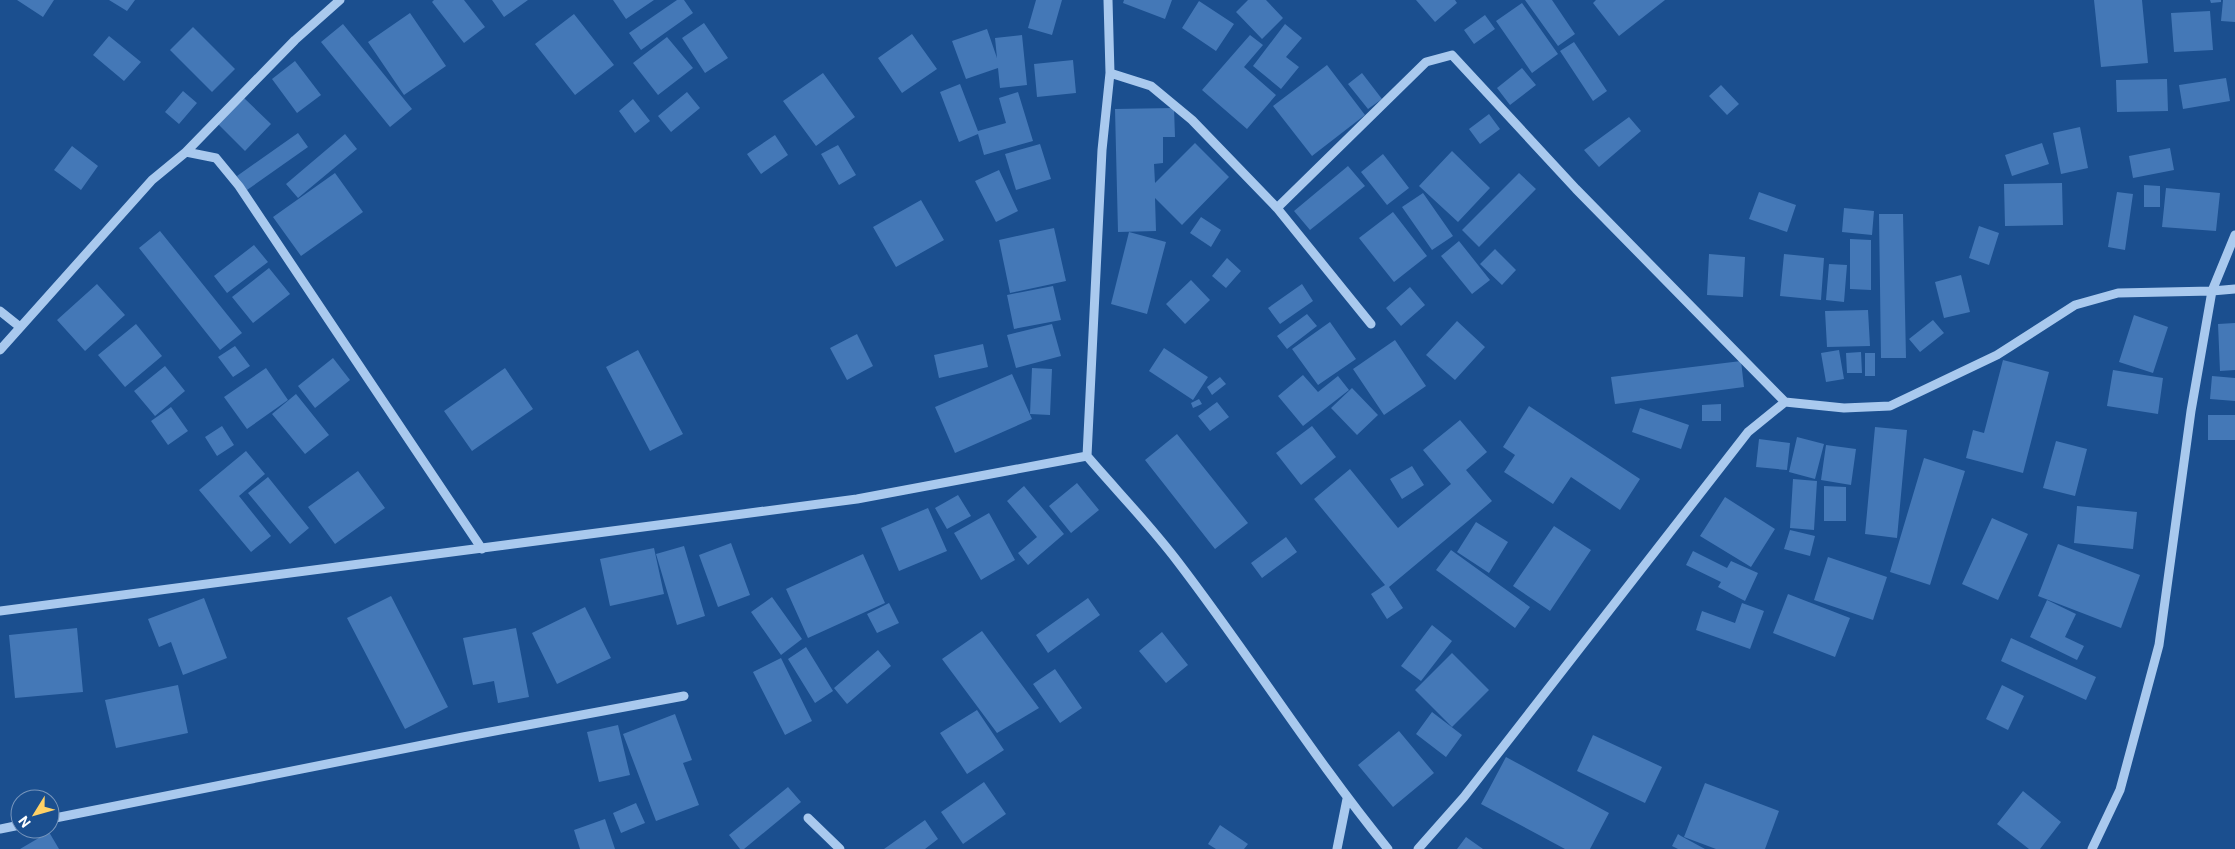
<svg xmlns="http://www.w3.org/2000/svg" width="2235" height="849" viewBox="0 0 2235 849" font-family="Roboto,sans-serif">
	<rect width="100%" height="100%" fill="#1b4f8f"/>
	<path fill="#4478b7" d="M17 0H54L43 17Z
		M109 0H135L127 11Z
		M434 0H464L485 27 464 43 432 2Z
		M492 0H528L504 17Z
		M613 0H654L626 19Z
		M677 0H684L693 13 641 50 629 33Z
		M1036 0H1062L1052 35 1028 28Z
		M1124 0H1172L1165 19 1123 3Z
		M1248 0H1266L1283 18 1262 39 1236 12Z
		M1416 0H1455L1457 3 1435 22Z
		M1525 0H1552L1575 34 1558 46Z
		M1596 0H1665L1619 36 1593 3Z
		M2094 0H2142L2148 63 2101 67Z
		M2210 0H2221V2L2211 3Z
		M2223 0H2235V22L2221 21Z
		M1199 1 1234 24 1216 51 1182 28Z
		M1522 3 1558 54 1532 73 1496 21Z
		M2210 11 2213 50 2174 52 2171 13Z
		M410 13 446 66 404 95 368 42Z
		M574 14 614 65 575 95 535 44Z
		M1485 15 1495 29 1474 44 1464 30Z
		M704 23 728 58 705 73 682 38Z
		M343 24 412 109 390 127 321 42Z
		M1285 24 1302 38 1286 57 1299 67 1281 89 1253 66Z
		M193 27 235 69 212 92 170 50Z
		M987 29 997 58 995 38 1022 35 1027 85 1000 88 998 68 966 79 952 41Z
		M912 34 937 69 902 93 878 58Z
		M1250 35 1263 45 1244 67 1276 95 1247 129 1202 90Z
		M109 36 141 62 124 81 93 55Z
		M667 37 693 68 658 95 633 63Z
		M1574 42 1607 91 1593 101 1560 51Z
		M1073 60 1076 93 1037 97 1034 64Z
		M295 61 321 95 297 113 272 79Z
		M1327 65 1365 115 1312 156 1273 106Z
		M1522 68 1536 85 1510 105 1497 88Z
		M823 73 855 117 816 146 783 101Z
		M1362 73 1382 99 1368 109 1348 84Z
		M2226 78 2230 101 2183 109 2179 85Z
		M2167 79 2168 111 2117 112 2116 80Z
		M960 84 978 131 1006 123 999 98 1018 92 1033 141 984 155 978 134 959 142 940 92Z
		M1721 85 1739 104 1727 115 1709 96Z
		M183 91 197 103 179 124 165 112Z
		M687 92 700 108 671 132 658 116Z
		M244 98 271 124 245 151 218 124Z
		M633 99 650 121 635 133 619 111Z
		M1174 108 1175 137H1163V163L1154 164 1155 183 1195 143 1229 177 1182 225 1155 198 1156 231 1118 232 1115 109Z
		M1489 114 1500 129 1480 144 1469 129Z
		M1629 117 1641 131 1599 167 1584 150Z
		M2080 127 2088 168 2061 174 2053 133Z
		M298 133 308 147 247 190 237 176Z
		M345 134 357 149 298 198 286 184Z
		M775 135 788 155 761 174 747 154Z
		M2042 143 2049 164 2012 176 2005 155Z
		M1040 144 1051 179 1016 190 1005 154Z
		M838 145 856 175 839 185 821 154Z
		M72 146 98 166 81 190 54 170Z
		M2170 148 2174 170 2133 178 2129 156Z
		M1452 151 1490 188 1458 222 1419 186Z
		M1383 154 1409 188 1387 205 1361 172Z
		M1348 166 1365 186 1310 230 1294 211Z
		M999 170 1018 211 996 222 975 181Z
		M335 173 363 212 301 256 273 217Z
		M1519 173 1536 189 1479 247 1462 230Z
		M2062 183 2063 225 2005 226 2004 184Z
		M2144 185 2160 186V207H2144Z
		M2166 188 2220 193 2216 231 2162 227Z
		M1759 192 1796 205 1787 232 1749 219Z
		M2117 192 2133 194 2125 250 2108 247Z
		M1423 193 1453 236 1432 250 1402 207Z
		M921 200 944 240 896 267 873 227Z
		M1844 208 1874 211 1872 235 1842 232Z
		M1393 212 1427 256 1394 282 1359 238Z
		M1879 214H1903L1906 358H1881Z
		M1201 217 1221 230 1211 247 1190 233Z
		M1979 226 1999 233 1989 265 1969 258Z
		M1054 228 1066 281 1010 293 999 240Z
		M160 231 242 333 220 350 139 248Z
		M1129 232 1166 242 1147 314 1111 304Z
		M1850 239 1871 240V290L1850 289Z
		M1459 241 1490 280 1472 294 1441 256Z
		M254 245 268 262 227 293 214 276Z
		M1495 249 1516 270 1502 285 1480 264Z
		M1709 254 1745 257 1743 297 1707 295Z
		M1784 254 1824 258 1821 300 1780 296Z
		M1227 258 1241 271 1226 288 1212 276Z
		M1829 264 1847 265 1844 302 1826 300Z
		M269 268 290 294 253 323 232 297Z
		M1961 275 1970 312 1944 318 1935 282Z
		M1191 280 1210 300 1185 324 1166 304Z
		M97 284 125 315 85 351 57 320Z
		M1302 284 1313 301 1280 324 1268 308Z
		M1053 286 1061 320 1014 329 1007 295Z
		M1410 287 1425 305 1401 326 1386 308Z
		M1868 310 1870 346 1827 347 1825 311Z
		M1307 314 1317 326 1287 349 1277 336Z
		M2134 315 2168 327 2153 373 2119 362Z
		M1933 320 1944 333 1920 352 1909 339Z
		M1457 321 1485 347 1455 380 1426 355Z
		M1330 322 1356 359 1318 385 1292 349Z
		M2235 323V370L2220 371 2218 324Z
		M136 324 162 356 125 387 98 355Z
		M1052 324 1061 356 1016 368 1007 335Z
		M857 334 873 366 847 380 830 348Z
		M1395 340 1426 386 1384 415 1353 369Z
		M983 344 988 367 939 378 934 355Z
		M235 346 250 366 233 377 218 357Z
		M1164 348 1208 377 1193 400 1149 371Z
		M638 350 683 434 650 451 606 367Z
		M1839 350 1844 379 1826 382 1821 353Z
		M1861 352 1862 373H1847L1846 353Z
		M1865 353H1875V376H1865Z
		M333 358 350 380 315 408 298 386Z
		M2003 360 2049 372 2023 473 1966 458 1973 430 1984 433Z
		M1741 361 1744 387 1615 404 1611 377Z
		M165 366 185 391 155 416 134 391Z
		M266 368 288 400 247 429 224 397Z
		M505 368 533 409 472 451 444 411Z
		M1032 368 1052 369 1050 415 1030 414Z
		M2113 370 2163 378 2158 414 2107 406Z
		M1012 374 1032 419 955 453 935 407Z
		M1303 375 1318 392 1338 376 1349 390 1303 426 1278 396Z
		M2212 376 2235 378V401L2210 399Z
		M1220 377 1226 384 1212 395 1207 387Z
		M1352 388 1378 415 1357 435 1331 408Z
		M296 394 329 435 305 454 272 414Z
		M1199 399 1202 404 1193 408 1191 403Z
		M1217 402 1229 417 1210 431 1198 416Z
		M1721 404V421H1702V405Z
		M1529 406 1640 479 1620 510 1571 477 1553 504 1504 472 1515 455 1503 447Z
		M171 407 188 431 168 445 151 421Z
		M1640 408 1689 425 1681 449 1632 432Z
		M2208 415H2235V440H2208Z
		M1460 420 1487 452 1466 470 1492 501 1389 587 1403 608 1387 619 1371 594 1385 585 1314 499 1350 469 1398 528 1451 484 1423 450Z
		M222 426 234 445 217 456 205 437Z
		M1312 426 1336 457 1301 485 1276 453Z
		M1875 427 1907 430 1897 538 1865 534Z
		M1177 434 1248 523 1215 549 1145 460Z
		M1797 437 1824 444 1815 479 1789 472Z
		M1759 439 1790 443 1787 470 1756 467Z
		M2056 441 2087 449 2075 496 2043 488Z
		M1826 445 1856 449 1851 485 1821 480Z
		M246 451 265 474 239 496 271 536 251 552 199 490Z
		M1924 458 1965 471 1930 585 1890 572Z
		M1412 466 1424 485 1402 499 1390 479Z
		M358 471 385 508 335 544 308 507Z
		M268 477 309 528 290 544 248 493Z
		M1793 479 1817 481 1814 530 1790 528Z
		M1077 483 1099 510 1071 533 1049 506Z
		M1024 486 1064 534 1028 565 1018 553 1037 537 1007 501Z
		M1824 486 1846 487V521H1824Z
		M958 495 971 516 947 529 935 508Z
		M1725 497 1775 529 1751 567 1700 536Z
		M2077 506 2137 512 2133 549 2074 543Z
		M928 508 947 551 899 571 881 528Z
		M989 513 1015 560 981 580 954 533Z
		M1992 518 2028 534 1998 600 1962 584Z
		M1476 522 1508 542 1489 573 1457 552Z
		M1554 526 1591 550 1550 611 1513 586Z
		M1790 530 1815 536 1810 556 1784 549Z
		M1286 537 1297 552 1262 578 1251 563Z
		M731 543 750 595 718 607 699 555Z
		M2058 544 2140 575 2121 628 2038 596Z
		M684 546 705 616 677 625 656 554Z
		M654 548 664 594 610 606 600 559Z
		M1451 550 1530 607 1515 628 1436 570Z
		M1693 551 1727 568 1731 561 1758 573 1745 601 1718 587 1721 582 1686 565Z
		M863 554 885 603 808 638 786 589Z
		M1828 557 1887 577 1873 620 1814 600Z
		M1788 594 1850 618 1835 657 1773 633Z
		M391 596 448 707 405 729 347 618Z
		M772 597 802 639 781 655 751 612Z
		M204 598 227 658 183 675 171 642 159 647 148 619Z
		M1088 598 1100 615 1048 653 1036 635Z
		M2047 600 2076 614 2065 637 2084 646 2077 660 2030 637Z
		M889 603 899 623 877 633 867 614Z
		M1742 603 1764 611 1750 649 1696 630 1702 611 1735 623Z
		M585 607 611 658 557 684 532 633Z
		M1432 625 1452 641 1421 681 1401 666Z
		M77 628 83 692 15 698 9 635Z
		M516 628 529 697 498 703 494 681 473 685 463 638Z
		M982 631 1039 708 997 733 942 659Z
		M1162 632 1188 665 1166 683 1139 651Z
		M2011 638 2096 677 2086 700 2001 661Z
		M806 647 833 691 815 703 788 659Z
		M878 650 891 666 847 704 834 688Z
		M1452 653 1489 690 1452 727 1415 690Z
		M781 658 812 721 785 735 753 672Z
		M1055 669 1082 708 1060 723 1033 684Z
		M178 685 188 733 116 748 105 700Z
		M2002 685 2024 696 2008 730 1986 719Z
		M977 710 1004 750 967 774 940 733Z
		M1432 712 1462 735 1446 757 1416 734Z
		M675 714 692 760 683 763 699 805 656 821 623 734Z
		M618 725 630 775 599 782 587 732Z
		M1399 731 1434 773 1393 807 1358 765Z
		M1593 735 1662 767 1645 803 1577 771Z
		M1506 757 1609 813 1590 849H1565L1481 804Z
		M984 782 1006 814 963 844 941 812Z
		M1705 783 1779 811 1765 849H1716L1684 837Z
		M788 787 801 802 744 849H740L729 835Z
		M2023 791 2061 822 2040 849H2029L1997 824Z
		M636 803 645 823 621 833 613 813Z
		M605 819 615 849H580L574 830Z
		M925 820 938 839 925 849H884Z
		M1220 825 1248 844 1244 849H1216L1208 844Z
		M49 832 59 849H20Z
		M1678 834 1681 836 1705 849H1678L1672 846Z
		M1466 837 1483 849H1457Z"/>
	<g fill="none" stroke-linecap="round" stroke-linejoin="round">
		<path stroke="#a9c9ee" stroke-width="9" d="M1110 73 1151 86 1192 120 1277 208 1371 324
			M186 152 295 40 340 0
			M1277 208 1426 62 1452 55 1576 189 1785 402
			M0 311 20 327
			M0 350 152 180 186 152 216 158 239 186 482 549
			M1087 456C1117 491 1150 525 1178 562 1250 656 1313 757 1388 849
			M0 611 857 499 1087 456 1102 150 1110 73 1108 0
			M808 818 840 849
			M50 819 463 737 684 696
			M0 829 20 825
			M1337 849 1347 799
			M1418 849 1464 797 1748 432 1785 402 1844 408 1890 406 1997 355 2075 305 2118 293 2212 291 2235 289
			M2092 849 2120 790 2159 645 2191 411 2212 291 2235 235"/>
	</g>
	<g transform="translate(35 814) rotate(233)"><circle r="24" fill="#1b4f8f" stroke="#7695bc"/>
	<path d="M0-4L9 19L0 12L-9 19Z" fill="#ffd166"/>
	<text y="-8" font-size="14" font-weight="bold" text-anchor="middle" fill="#ffffff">N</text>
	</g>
</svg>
